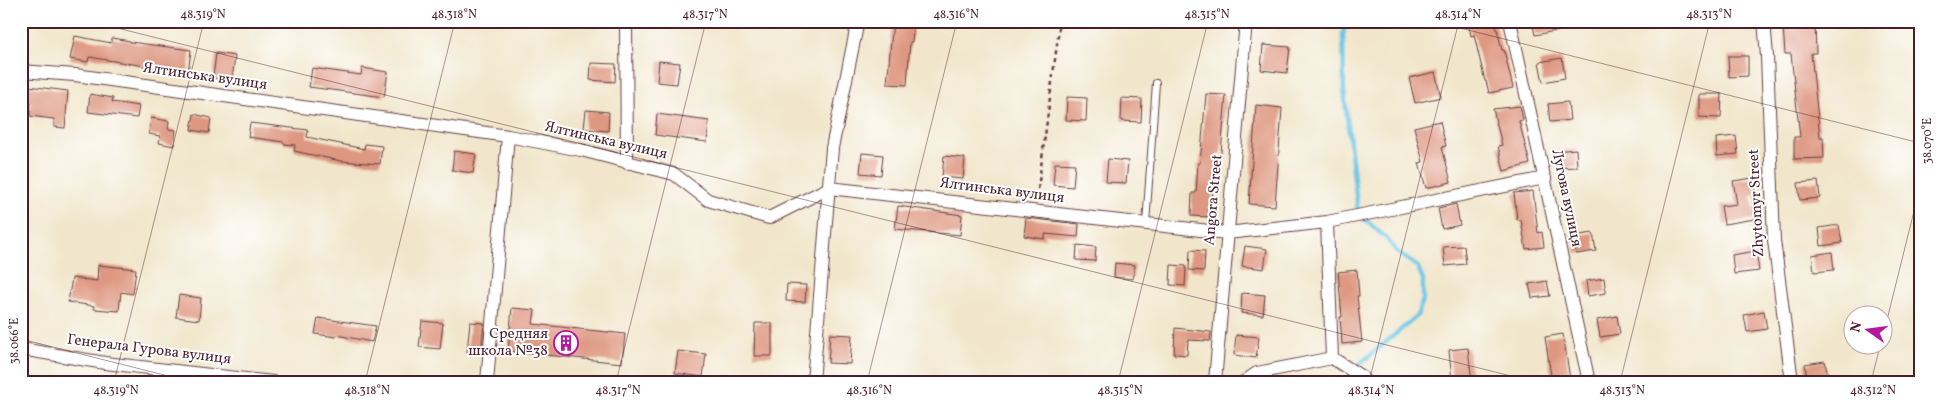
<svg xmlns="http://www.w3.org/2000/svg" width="1941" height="403" viewBox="0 0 1941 403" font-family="Vollkorn,serif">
	<rect width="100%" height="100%" fill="#fff"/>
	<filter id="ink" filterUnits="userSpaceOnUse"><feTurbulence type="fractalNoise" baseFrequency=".02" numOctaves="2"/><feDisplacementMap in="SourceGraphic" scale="10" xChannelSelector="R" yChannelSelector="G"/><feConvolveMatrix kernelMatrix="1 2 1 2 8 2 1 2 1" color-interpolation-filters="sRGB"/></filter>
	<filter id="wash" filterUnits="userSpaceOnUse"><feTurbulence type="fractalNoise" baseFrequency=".0096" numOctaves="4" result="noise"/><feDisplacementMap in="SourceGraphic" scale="20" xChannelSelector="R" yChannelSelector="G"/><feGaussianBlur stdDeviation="1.12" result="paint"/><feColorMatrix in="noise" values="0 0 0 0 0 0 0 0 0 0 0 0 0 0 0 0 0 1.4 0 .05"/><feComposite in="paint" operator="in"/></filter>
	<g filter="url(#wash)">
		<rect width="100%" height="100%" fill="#f1e6cb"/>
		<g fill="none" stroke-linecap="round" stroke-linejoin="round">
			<path stroke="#64c3e3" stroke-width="4.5" d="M1347 21 1343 34 1344 91 1358 213 1387 239 1397 252 1418 267 1423 280V299L1417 316 1361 363 1351 382"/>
		</g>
		<g id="blocks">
			<path fill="#de9780" d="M893 21H914L912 42H910L907 85 887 84Z
				M1468 21H1495L1502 50H1504L1513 88 1489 93 1486 81H1485L1474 35 1471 36Z
				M1532 21H1575L1576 27 1535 35Z
				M1815 25 1816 53H1811L1820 137H1823L1824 158 1794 159V137H1800L1791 54H1785L1783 26Z
				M75 36 111 43 112 38 130 41V42L191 50 188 73 89 57 88 62 70 59Z
				M1263 45 1290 47 1287 73 1261 70Z
				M216 53 235 56 232 80 213 78Z
				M1728 56H1748V76L1729 77Z
				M1562 58 1565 78 1543 82 1539 62Z
				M659 61 680 63 677 84 657 82Z
				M591 63 616 64 615 82 590 80Z
				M312 68 361 75 362 68 388 72 384 97 309 87Z
				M1435 72 1441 97 1415 103 1409 78Z
				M28 86 68 91 65 128 54 127V119L30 116 31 102H26Z
				M90 94 113 98 112 102 139 106 137 118 88 112Z
				M1206 94 1226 95 1221 153H1219L1217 187 1213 186 1211 217 1191 216 1192 193H1196L1198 163H1200Z
				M1699 94H1722L1721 118 1699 117Z
				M1067 97 1087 98 1086 121 1066 120Z
				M1122 98 1142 99 1141 122 1121 121Z
				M1568 102 1570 120 1550 122 1548 104Z
				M1256 105 1282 108 1275 206 1249 204Z
				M1520 106 1523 120 1519 121 1530 164 1504 171 1498 146 1502 145 1493 109Z
				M586 110 609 112 608 131 584 129Z
				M194 114 211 118 209 133 191 130Z
				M657 114 709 121 707 142 655 135Z
				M151 118 169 121 168 129 176 130 174 146 159 143 160 136 149 134Z
				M1440 121 1446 146 1442 147 1451 182 1426 188 1419 163 1423 162 1414 127Z
				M250 123 308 130 307 137 364 149 365 144 382 146 380 164 341 161 294 151 295 145 284 144V142L248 137Z
				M1736 136 1738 154 1717 156 1716 138Z
				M1576 149 1577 167 1557 168 1555 151Z
				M454 151 476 154 473 173 452 170Z
				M862 153 883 155 881 175 860 173Z
				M944 156 965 158 963 179 942 177Z
				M1108 159 1128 161 1126 183 1106 182Z
				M1055 163 1075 164 1073 187 1053 185Z
				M1753 178 1756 195 1752 196 1755 219 1724 224 1721 206 1737 204 1733 181Z
				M1818 181 1820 198 1800 200 1798 183Z
				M1533 191 1538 233 1542 232 1544 247 1526 249 1521 220H1517L1514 193Z
				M1456 204 1460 225 1442 229 1438 208Z
				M898 206 962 215 960 235 895 229Z
				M1026 218 1079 224 1078 237 1045 234V239L1024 236Z
				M1839 225 1842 243 1821 246 1819 228Z
				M1593 233 1596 251 1576 254 1573 236Z
				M1077 245 1096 247 1095 261 1076 260Z
				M1245 246 1267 249 1264 269 1242 266Z
				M1464 246 1466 264 1445 266 1443 247Z
				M1190 250 1205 251 1204 271 1189 270Z
				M1756 251 1759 271 1734 274 1732 255Z
				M1832 252 1834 270 1814 272 1812 255Z
				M1115 263 1135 265 1133 279 1114 277Z
				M98 265 136 269 133 294 121 292 119 311 94 309V306L68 302 72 278 97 281Z
				M1171 265 1186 266 1185 286 1170 285Z
				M1357 270 1359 296H1357L1362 342 1342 344 1340 317H1342L1338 272Z
				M1604 278 1606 293 1588 296 1586 281Z
				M1547 281 1550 296 1532 298 1529 284Z
				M787 284 806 285 805 302 786 301Z
				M1242 293 1265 295 1263 315 1241 313Z
				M179 295 201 298 199 320 176 317Z
				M512 308 535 310 533 324 625 334 622 363 508 351Z
				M1764 311 1767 329 1747 332 1744 315Z
				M1617 316 1620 334 1600 337 1597 320Z
				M318 318 376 326 372 342 337 335 336 337 315 334Z
				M422 321 443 323 440 349 419 347Z
				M470 322 484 323 481 353 467 352Z
				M755 323H772V356H754Z
				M1175 328 1211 332 1210 341 1188 340 1187 355 1174 354Z
				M830 334 852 335 850 364 828 363Z
				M1563 334 1570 379 1552 382 1545 337Z
				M1236 335 1259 337 1256 358 1234 355Z
				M1468 348 1472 382H1452L1449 350Z
				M678 351 706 354 703 377 675 373Z
				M1825 361 1828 378 1807 381 1805 364Z"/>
		</g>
	</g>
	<g filter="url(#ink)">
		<use href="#blocks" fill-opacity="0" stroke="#633d43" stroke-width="1"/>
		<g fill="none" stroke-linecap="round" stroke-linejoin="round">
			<defs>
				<path id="lane" d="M1146 224 1156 83"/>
				<path id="street" d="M626 21 627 163
					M1510 21 1589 382
					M1764 21 1767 56 1774 240 1792 382
					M21 71 75 75 508 136 581 150 674 174 708 200 769 218 829 188 1227 233 1327 222 1545 178
					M1327 222 1332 358
					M21 349 105 363 273 382
					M487 382 508 136
					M813 382 832 148 858 21
					M1215 382 1246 21
					M1244 382 1257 373 1332 358 1362 377 1364 382"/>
			</defs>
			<use href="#lane" stroke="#633d43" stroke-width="8"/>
			<use href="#street" stroke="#633d43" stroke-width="14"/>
			<path stroke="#633d43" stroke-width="2.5" stroke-dasharray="4 4" stroke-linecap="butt" d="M1037 197 1060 21"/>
			<use href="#lane" stroke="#fff" stroke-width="6"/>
			<use href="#street" stroke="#fff" stroke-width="12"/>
		</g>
	</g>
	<path fill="none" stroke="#4a1f2b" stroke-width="1" stroke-opacity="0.45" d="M89 21 1535 382M1432 21 1920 143M1884 332 1920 187M21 339 192 382M114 382 204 21M365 382 455 21M616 382 706 21M867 382 957 21M1118 382 1208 21M1369 382 1459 21M1620 382 1710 21M1871 382 1880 346"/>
	<defs>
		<symbol id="building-ring" viewBox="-11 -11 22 22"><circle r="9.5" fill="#fff" stroke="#b5179e" stroke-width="1.5"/><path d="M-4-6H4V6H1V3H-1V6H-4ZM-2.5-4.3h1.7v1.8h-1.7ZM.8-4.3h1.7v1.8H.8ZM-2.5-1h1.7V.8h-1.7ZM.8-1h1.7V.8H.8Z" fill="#b5179e"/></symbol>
	</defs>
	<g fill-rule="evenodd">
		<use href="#building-ring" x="552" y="329" width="28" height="28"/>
	</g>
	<g text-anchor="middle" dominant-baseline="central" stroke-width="4" stroke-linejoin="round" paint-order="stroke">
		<g font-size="15" fill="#4a1f2b" stroke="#fff">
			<text transform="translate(205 77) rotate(8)">Ялтинська вулиця</text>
			<text transform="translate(606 141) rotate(13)">Ялтинська вулиця</text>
			<text transform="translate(1002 191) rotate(7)">Ялтинська вулиця</text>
			<text transform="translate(1566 198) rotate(78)">Лугова вулиця</text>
			<text transform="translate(1214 200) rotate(-85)">Angora Street</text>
			<text transform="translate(1757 203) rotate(-93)">Zhytomyr Street</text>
			<text transform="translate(149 350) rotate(7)">Генерала Гурова вулиця</text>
		</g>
		<g font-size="15" fill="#4a1f2b" stroke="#fff" text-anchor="end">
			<text x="548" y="334">Средняя<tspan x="548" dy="17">школа №38</tspan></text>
		</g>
	</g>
	<rect width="1941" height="403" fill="none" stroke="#fff" stroke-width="55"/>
	<g transform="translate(1868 330) rotate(284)"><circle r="24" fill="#ffffff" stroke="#b7a5aa"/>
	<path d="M0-4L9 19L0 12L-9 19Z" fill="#b5179e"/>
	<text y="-8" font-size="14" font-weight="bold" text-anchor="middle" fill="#4a1f2b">N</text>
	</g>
	<rect x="28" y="28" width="1886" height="348" fill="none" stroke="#4a1f2b" stroke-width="2"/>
	<g font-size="12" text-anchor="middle" fill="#4a1f2b">
		<text x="203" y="18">48.319°N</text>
		<text x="454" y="18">48.318°N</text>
		<text x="705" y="18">48.317°N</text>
		<text x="956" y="18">48.316°N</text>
		<text x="1207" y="18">48.315°N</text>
		<text x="1458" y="18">48.314°N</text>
		<text x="1709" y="18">48.313°N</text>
		<text transform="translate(1927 141) rotate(-90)" y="4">38.070°E</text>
		<text transform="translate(14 341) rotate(-90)" y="4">38.066°E</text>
		<text x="116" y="394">48.319°N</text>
		<text x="367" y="394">48.318°N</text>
		<text x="618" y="394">48.317°N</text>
		<text x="869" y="394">48.316°N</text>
		<text x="1120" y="394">48.315°N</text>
		<text x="1371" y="394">48.314°N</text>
		<text x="1622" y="394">48.313°N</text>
		<text x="1873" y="394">48.312°N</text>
	</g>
</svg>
